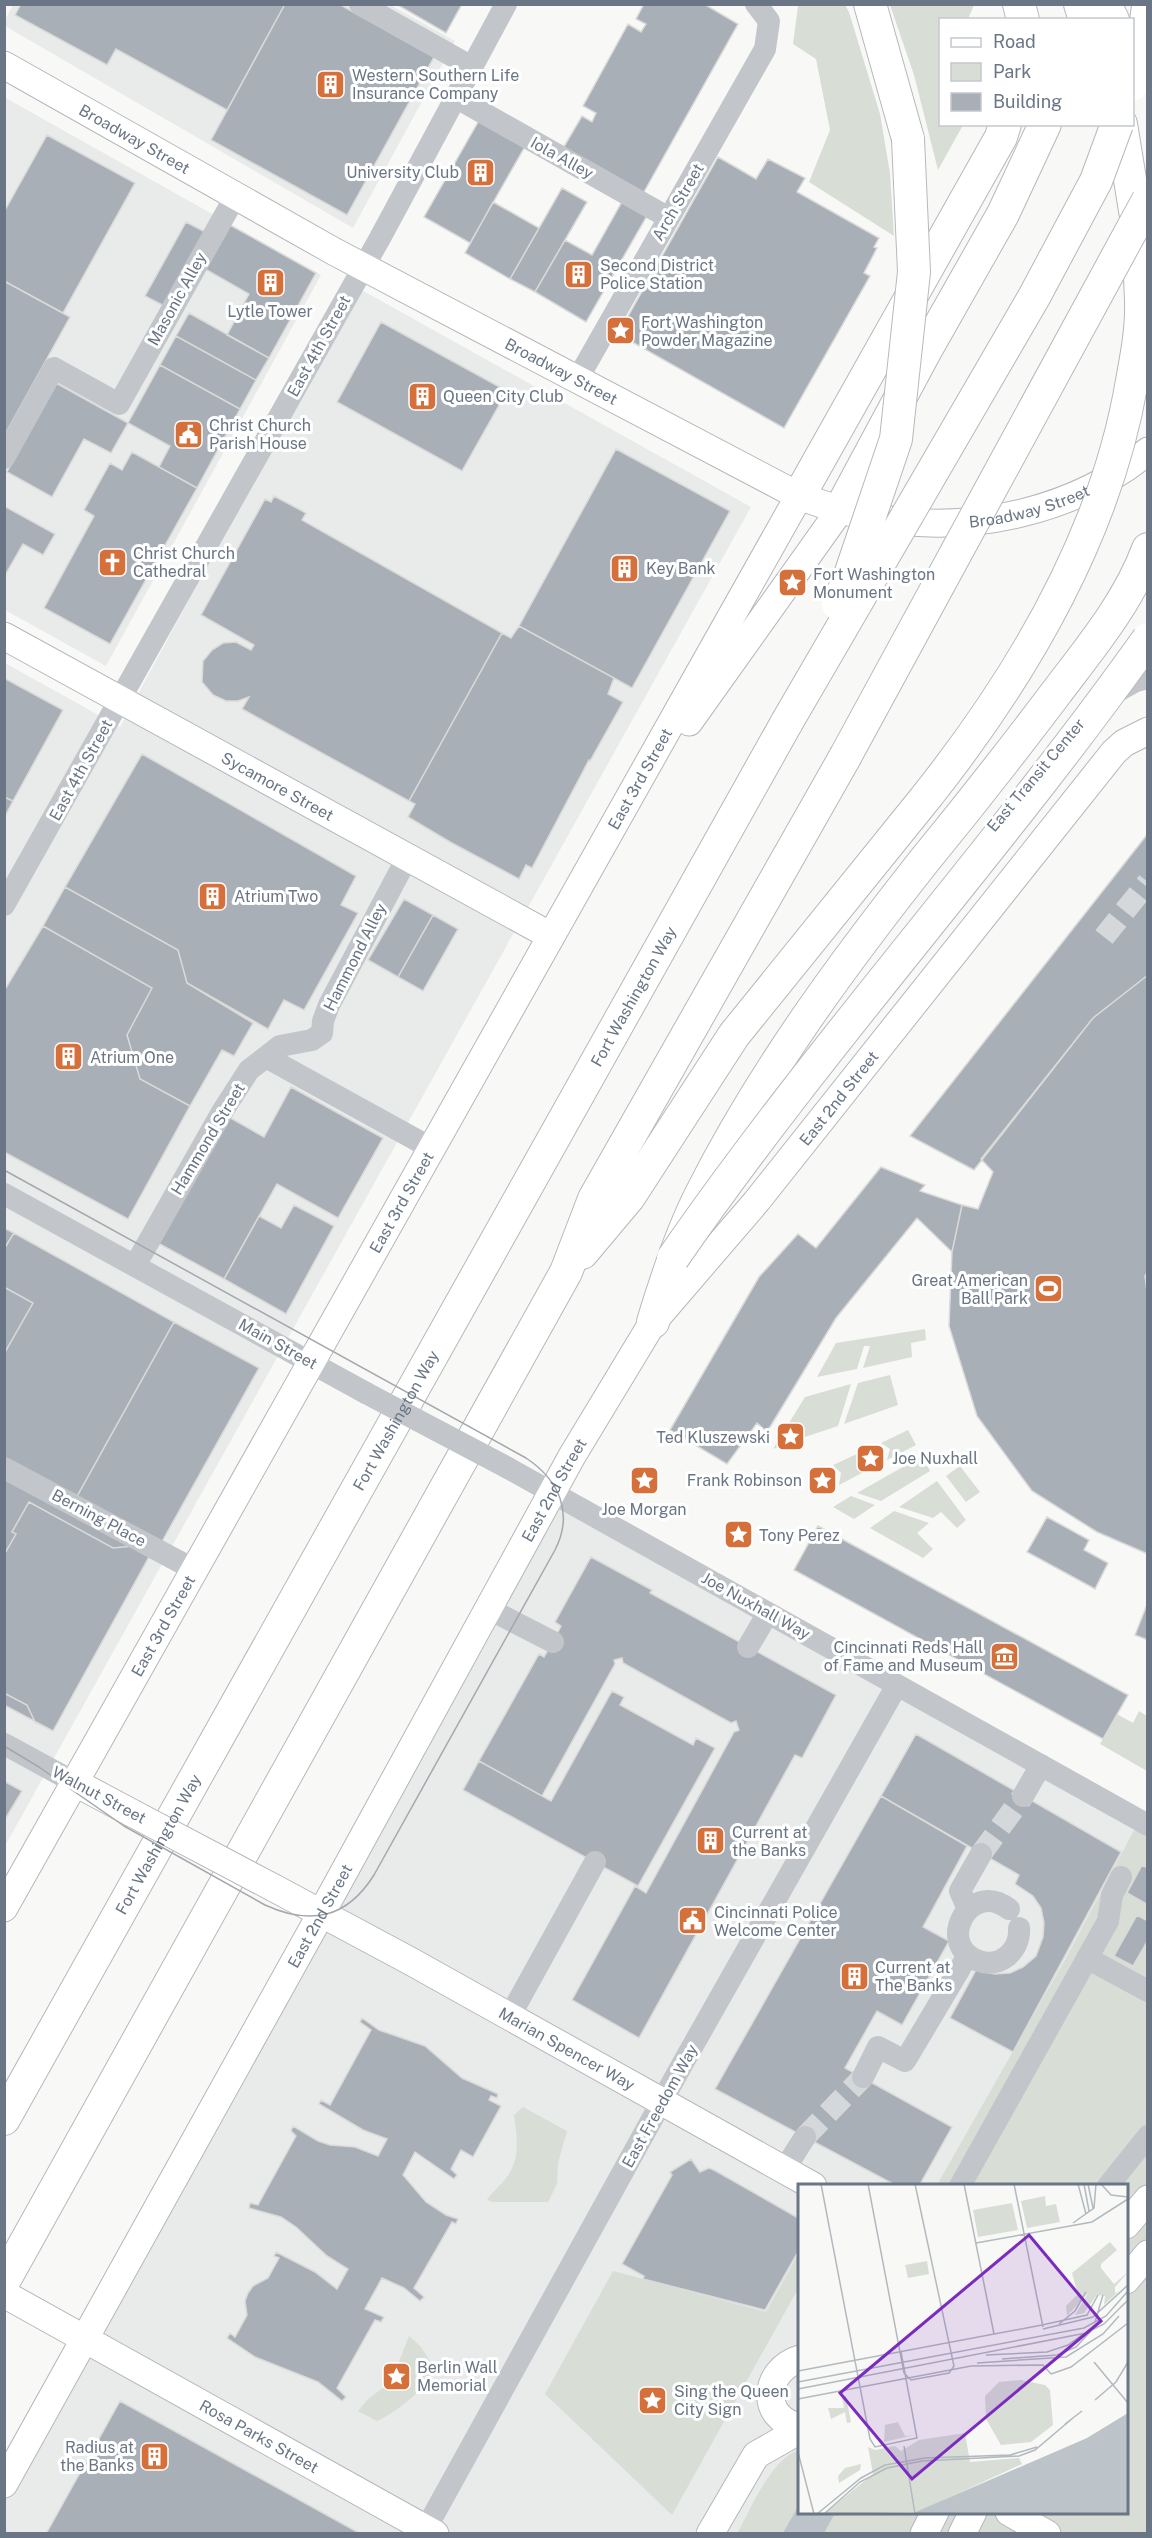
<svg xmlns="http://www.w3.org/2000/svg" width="1152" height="2538" viewBox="0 0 1152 2538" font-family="'Public Sans',sans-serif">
	<rect width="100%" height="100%" fill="#f8f9f6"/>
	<path fill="#e9eaea" d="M389 4 455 41 353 228 5 26V20L13 5Z
		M4 97 321 275 106 666 5 610Z
		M358 288 751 507 5 1846V663L120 727Z
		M552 1493 1147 1825 1126 2186H800V2512L924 2533 5 2534V2484Z"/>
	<path fill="#d8ddd6" d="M794 5H845L849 12 880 114 890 173 894 236 809 182 830 130 816 59 793 44 798 6Z
		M890 5H974L968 19 940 20V124L963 125 938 170 914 75Z
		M925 1329 926 1340 911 1343 912 1357 863 1368 870 1346H864L857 1369 817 1377 836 1343Z
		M890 1375 898 1405 844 1424 858 1383Z
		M851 1384 838 1426 802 1438 798 1433 792 1430 784 1436 786 1444 773 1449 805 1397Z
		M908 1430 916 1445 887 1460 890 1449 881 1443Z
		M872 1447 866 1456 867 1460 881 1463 839 1485 841 1473 833 1465Z
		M922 1456 930 1471 881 1501 857 1493Z
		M960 1466 980 1492 966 1502 946 1476Z
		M937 1481 966 1520 957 1528 941 1512 933 1518 899 1507Z
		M851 1496 875 1505 854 1519 833 1507Z
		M894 1511 929 1523 917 1533 933 1549 923 1558 870 1528Z
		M1139 1711 1147 1716V1771L1100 1744 1117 1714 1133 1723Z
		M1139 1821 1147 1825V2533L737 2534C752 2507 770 2460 799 2450L800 2512H1126V2186L937 2185 1065 1960Z
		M523 2107 567 2131 558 2163 557 2184 548 2202H493L487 2200C492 2192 500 2186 506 2178 521 2159 517 2137 514 2115Z
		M799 2253V2287L672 2515 545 2394 613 2271 766 2312Z
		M409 2336 421 2347 436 2371C419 2392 402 2409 377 2421L358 2411 368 2399 391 2382Z"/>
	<path fill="#bcc4ca" d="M799 2505 800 2512 830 2513 834 2515 824 2533H783Z"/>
	<path fill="#a9afb6" stroke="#dadad9" stroke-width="1.5" d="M21 4H285L227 110 116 49 107 65 15 15Z
		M285 4H339L434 57 347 215 211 140Z
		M396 4H462L446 33Z
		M644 4H704L738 24 640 199 562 150 582 116 592 122 596 113 583 106 628 24 641 32 646 24 636 19Z
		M481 117 527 143 470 243 424 217Z
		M47 135 135 183 63 313 4 281V212Z
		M718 157 756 179 768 159 805 178 797 192 879 238 874 247 877 248 864 273 870 276 784 428 618 334Z
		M562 188 587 202 535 292 510 279Z
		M623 200 648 214 586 322 535 292 565 240 592 255Z
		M493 202 539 228 510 279 465 253Z
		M186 222 209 234 168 308 145 296Z
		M230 225 316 273 269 358 227 335 249 294 205 269Z
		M4 281 70 317 4 436Z
		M189 313 269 358 256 380 176 336Z
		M381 322 507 391 462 471 337 402Z
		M176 336 256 380 240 409 160 365Z
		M160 365 240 409 197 488 159 467 170 446 128 423Z
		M56 383 128 423 111 453 84 439 52 497 7 472Z
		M616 449 730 511 632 688 519 626Z
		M132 452 197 488 110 644 44 608 94 516 84 510 110 463 122 470Z
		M274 496 306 513 302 520 502 633 409 801 242 709 249 697 238 701H226L213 695 202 682 203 661 212 650 223 643 236 642 251 650 254 645 201 615 265 499 271 502Z
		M4 506 55 534 43 555 23 544 4 577Z
		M519 626 614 678 608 694 623 702 590 761 589 760 532 868 526 865 519 879 450 842 408 817 415 804 409 801 502 633 511 638Z
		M4 678 63 710 13 801 4 797Z
		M142 754 356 876 341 905 358 913 304 1010 284 1000 268 1029 187 983 178 950 65 887Z
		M4 797 13 801 4 818Z
		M1146 836 1148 837V975L1093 1018 974 1170 910 1136Z
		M65 887 178 950 187 983 253 1023 234 1056 222 1050 190 1106 140 1079 127 1035 152 988 43 926Z
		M404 899 433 915 398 977 368 960Z
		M433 915 458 929 423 991 398 977Z
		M43 926 152 988 127 1035 140 1079 190 1106 128 1219 4 1152V991Z
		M1148 975V1271L1145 1276 1148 1300V1554L1097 1532 1032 1491 977 1416 949 1326 952 1252 962 1205 978 1209 993 1172 981 1159 1093 1018Z
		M291 1087 383 1138 338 1218 277 1184 224 1279 156 1242 227 1116 264 1137Z
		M881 1167 925 1185 920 1191 962 1205 952 1252 917 1218 836 1318 767 1432 757 1423 727 1464 670 1430 759 1277 798 1234 816 1248Z
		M294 1205 334 1226 286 1314 224 1279 259 1216 281 1228Z
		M4 1228 14 1233 4 1249Z
		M14 1233 174 1322 75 1500 4 1462V1354L33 1303 4 1287V1249Z
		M4 1287 33 1303 4 1354Z
		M174 1322 259 1368 159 1547 75 1500Z
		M4 1477 150 1555 53 1731 4 1705Z
		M29 1502 113 1548 133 1546 150 1555 53 1731 35 1722 27 1705 4 1693V1555L16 1534 12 1532Z
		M1047 1517 1089 1540 1084 1550 1108 1563 1095 1589 1027 1552Z
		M818 1526 1128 1695 1103 1739 794 1570Z
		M591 1557 652 1590 650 1593 836 1695 802 1758 795 1755 639 2038 572 2000 635 1886 646 1893 734 1732 739 1730 736 1721 731 1723 623 1663 622 1658 614 1660 615 1664 542 1796 479 1761 539 1654 544 1657 553 1642 561 1626 555 1622Z
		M1148 1602V1640L1135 1635Z
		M612 1691 624 1697 620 1705 693 1745 696 1738 715 1748 638 1886 463 1790 479 1761 551 1801Z
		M916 1734 1121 1852 1013 2052 950 2018 976 1970 995 1974 1010 1973 1023 1967 1036 1956 1043 1937 1044 1923 1041 1908 1033 1896 1015 1884 1019 1875 881 1796Z
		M4 1781 22 1791 4 1821Z
		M881 1796 967 1846 923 1927 949 1941 902 2025 877 2011 845 2068 952 2127 919 2186H897L715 2089Z
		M1142 1865 1148 1868V1905L1127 1893Z
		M1137 1915 1148 1921V1940L1133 1966 1114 1956Z
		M362 2018 379 2030 425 2046 462 2078 498 2094 497 2098 491 2096 489 2100 501 2106 473 2157 461 2150 451 2169 457 2175 454 2179 415 2152 403 2175 426 2202 446 2215 458 2219 456 2224 452 2222 414 2288 424 2297 420 2301 404 2288 382 2278 365 2309 384 2317 381 2322 375 2320 337 2388 346 2397 342 2401 318 2382 255 2357 227 2338 230 2333 235 2337 247 2315 245 2301 248 2293 253 2286 268 2278 279 2258 274 2256 276 2252 315 2272 337 2289 348 2269 327 2256 296 2227 281 2217 249 2208 250 2203 258 2205 296 2136 291 2131 293 2126 318 2141 330 2145 355 2147 378 2156 387 2139 363 2130 319 2104 321 2100 330 2105 371 2030 360 2022Z
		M691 2159 700 2172 709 2168 714 2170 800 2219V2248L765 2310 643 2279 644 2276 622 2264 672 2175 670 2172Z
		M120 2401 361 2534H46Z"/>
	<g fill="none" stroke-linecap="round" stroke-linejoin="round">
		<path stroke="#d4d8da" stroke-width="22" stroke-dasharray="22 11" stroke-linecap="butt" d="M1104 937 1148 882
			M981 1854 1023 1796
			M805 2137 863 2077"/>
		<defs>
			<g id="major">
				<path id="s1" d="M4 65 335 252 799 496C826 506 854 515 883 519 974 533 1076 511 1148 451"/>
				<path id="s2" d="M4 636 551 936"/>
				<path d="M689 722 840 510"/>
				<path d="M74 1782 132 1813"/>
				<path id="s3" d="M274 1888 412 1962 813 2186"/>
				<path id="s4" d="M4 1908 799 496"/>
				<path d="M1126 2225 1148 2199"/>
				<path d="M1126 2280 1148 2254"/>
				<path id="s5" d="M4 2294 435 2534"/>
				<path d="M800 2359C763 2370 759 2419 800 2427"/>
				<path id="s6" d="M4 2484 322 1912 572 1456 653 1322 756 1202 1114 752 1124 743 1148 731"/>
				<path d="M1009 2512 1047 2534"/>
				<path d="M710 2534 756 2455 800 2430"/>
				<path d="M924 2534 935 2512"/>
				<path d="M962 2534 973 2512"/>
			</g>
			<g id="highway">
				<path d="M870 4 908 139"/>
				<path d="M1019 4 1023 20"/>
				<path d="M1080 4 1085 20"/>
				<path d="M1105 4 1113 20"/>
				<path d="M1121 124 1138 229 1141 300"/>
				<path d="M799 496 1001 137 1005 124"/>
				<path d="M840 510 927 348 1003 214 1045 124"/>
				<path d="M582 1253 629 1197 734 1035 927 796"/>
				<path d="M653 1322C666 1279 680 1236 700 1196 760 1076 841 966 924 861 969 806 1013 750 1056 693 1090 648 1128 603 1148 549"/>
				<path id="s7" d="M4 2119 787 722"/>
				<path d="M4 2281 566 1272 594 1199 845 757"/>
			</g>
		</defs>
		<use href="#major" stroke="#b4b7bc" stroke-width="29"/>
		<use href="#highway" stroke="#b5b8bc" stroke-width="34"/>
		<path stroke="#c2c5c9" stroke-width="22" d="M360 4 472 67
			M455 97 669 218
			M577 380 765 49 769 21 756 4
			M4 458 54 368 119 404 236 195
			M1111 695 1136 681 1148 678
			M4 905 380 238 506 4
			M266 1057 280 1046 312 1040 322 1033 323 1021 329 1005 407 858
			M4 1194 366 1393
			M136 1264 222 1112 249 1070 266 1057 431 1148
			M4 1468 193 1569
			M508 1468 1148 1825
			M489 1609 553 1642
			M748 1647 768 1613
			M4 1744 74 1782
			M1023 1796 1041 1765
			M968 1909 960 1891 981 1854
			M1009 1909C968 1878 935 1947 979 1961 988 1964 998 1963 1006 1957 1015 1950 1020 1939 1019 1928
			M1087 1958 1148 1991
			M510 2016 595 1862
			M863 2077 878 2047 905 2061 968 1955
			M784 2170 805 2137
			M960 2186 1108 1921 1112 1895 1121 1877
			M1108 2186 1148 2136
			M423 2534 683 2063 897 1685"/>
		<use href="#major" stroke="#fff" stroke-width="27"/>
		<use href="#highway" stroke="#fff" stroke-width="32"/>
		<path stroke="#a4a8ae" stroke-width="1.5" d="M4 1170 526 1458C559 1480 574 1513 555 1550L374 1875C347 1918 311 1926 265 1905L124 1826 39 1767 4 1746"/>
		<defs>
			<path id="major-bridge" d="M132 1813 274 1888"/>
			<path id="highway-bridge" d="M1132 85 1140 66 1148 6
				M838 604 849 578 896 439 914 272 908 139
				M787 722 1034 297 1096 181 1117 124
				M845 757 1148 200
				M927 796C1023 675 1106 535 1132 381 1137 354 1142 327 1141 300
				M673 1258C821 1044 997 851 1148 639"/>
		</defs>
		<use href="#major-bridge" stroke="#b4b7bc" stroke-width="29" stroke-linecap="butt"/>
		<use href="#highway-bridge" stroke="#b5b8bc" stroke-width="34" stroke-linecap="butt"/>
		<path stroke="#c2c5c9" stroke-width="22" d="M366 1393 508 1468"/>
		<use href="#major-bridge" stroke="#fff" stroke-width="27"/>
		<use href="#highway-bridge" stroke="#fff" stroke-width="32"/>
	</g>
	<defs>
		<symbol id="building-square" viewBox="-11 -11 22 22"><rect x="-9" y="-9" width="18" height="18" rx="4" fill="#d5703a" stroke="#fff"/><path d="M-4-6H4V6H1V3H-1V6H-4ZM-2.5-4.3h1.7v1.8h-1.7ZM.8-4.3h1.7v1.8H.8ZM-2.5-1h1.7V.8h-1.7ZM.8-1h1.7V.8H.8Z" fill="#fff"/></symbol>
		<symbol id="sight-square" viewBox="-11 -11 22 22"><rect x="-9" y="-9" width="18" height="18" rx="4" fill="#d5703a" stroke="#fff"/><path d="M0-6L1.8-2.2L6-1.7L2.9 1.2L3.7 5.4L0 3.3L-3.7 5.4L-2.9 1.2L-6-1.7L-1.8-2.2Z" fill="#fff"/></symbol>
		<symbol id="civic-square" viewBox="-11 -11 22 22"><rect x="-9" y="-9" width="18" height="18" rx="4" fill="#d5703a" stroke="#fff"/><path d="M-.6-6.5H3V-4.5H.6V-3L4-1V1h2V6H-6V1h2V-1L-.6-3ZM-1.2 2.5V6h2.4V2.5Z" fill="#fff"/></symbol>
		<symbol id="church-square" viewBox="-11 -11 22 22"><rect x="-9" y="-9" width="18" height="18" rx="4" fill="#d5703a" stroke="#fff"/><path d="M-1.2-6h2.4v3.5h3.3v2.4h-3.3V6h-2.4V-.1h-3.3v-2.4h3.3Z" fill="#fff"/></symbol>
		<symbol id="stadium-square" viewBox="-11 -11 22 22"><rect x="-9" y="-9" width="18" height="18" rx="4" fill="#d5703a" stroke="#fff"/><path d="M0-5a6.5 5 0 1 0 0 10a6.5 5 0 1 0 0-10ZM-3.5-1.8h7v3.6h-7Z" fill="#fff"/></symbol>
		<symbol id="museum-square" viewBox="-11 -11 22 22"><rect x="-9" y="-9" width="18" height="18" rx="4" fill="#d5703a" stroke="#fff"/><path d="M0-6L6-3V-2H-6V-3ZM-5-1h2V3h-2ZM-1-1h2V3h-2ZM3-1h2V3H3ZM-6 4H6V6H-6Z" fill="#fff"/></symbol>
	</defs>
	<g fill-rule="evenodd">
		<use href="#building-square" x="314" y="68" width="33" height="33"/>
		<use href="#building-square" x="464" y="156" width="33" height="33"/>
		<use href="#building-square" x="562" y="258" width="33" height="33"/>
		<use href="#building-square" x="254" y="266" width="33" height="33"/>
		<use href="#sight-square" x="604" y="314" width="33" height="33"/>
		<use href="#building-square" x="406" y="380" width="33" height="33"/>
		<use href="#civic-square" x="172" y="418" width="33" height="33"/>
		<use href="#church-square" x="96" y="546" width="33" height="33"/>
		<use href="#building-square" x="608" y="552" width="33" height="33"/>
		<use href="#sight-square" x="776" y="566" width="33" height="33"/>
		<use href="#building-square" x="196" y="880" width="33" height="33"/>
		<use href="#building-square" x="52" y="1040" width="33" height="33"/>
		<use href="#stadium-square" x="1032" y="1272" width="33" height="33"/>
		<use href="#sight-square" x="774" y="1420" width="33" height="33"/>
		<use href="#sight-square" x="854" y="1442" width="33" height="33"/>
		<use href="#sight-square" x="806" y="1464" width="33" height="33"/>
		<use href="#sight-square" x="628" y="1464" width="33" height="33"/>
		<use href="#sight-square" x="722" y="1518" width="33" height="33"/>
		<use href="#museum-square" x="988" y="1640" width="33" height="33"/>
		<use href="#building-square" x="694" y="1824" width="33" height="33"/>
		<use href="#civic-square" x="676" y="1904" width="33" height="33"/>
		<use href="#building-square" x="838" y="1960" width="33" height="33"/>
		<use href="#sight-square" x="380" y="2360" width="33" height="33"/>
		<use href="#sight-square" x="636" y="2384" width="33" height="33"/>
		<use href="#building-square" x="138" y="2440" width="33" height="33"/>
	</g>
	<g text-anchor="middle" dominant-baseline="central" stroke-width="6" stroke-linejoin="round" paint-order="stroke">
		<g font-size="16" fill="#6a7685" stroke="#fff" text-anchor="start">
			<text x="352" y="75">Western Southern Life<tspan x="352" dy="18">Insurance Company</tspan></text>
			<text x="459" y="172" text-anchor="end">University Club</text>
			<text x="600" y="265">Second District<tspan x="600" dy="18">Police Station</tspan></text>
			<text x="270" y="311" text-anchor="middle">Lytle Tower</text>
			<text x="641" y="322">Fort Washington<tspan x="641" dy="18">Powder Magazine</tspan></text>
			<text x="443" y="396">Queen City Club</text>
			<text x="209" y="425">Christ Church<tspan x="209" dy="18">Parish House</tspan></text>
			<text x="133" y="553">Christ Church<tspan x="133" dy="18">Cathedral</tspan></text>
			<text x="646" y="568">Key Bank</text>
			<text x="813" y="574">Fort Washington<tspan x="813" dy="18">Monument</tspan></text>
			<text x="234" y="896">Atrium Two</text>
			<text x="90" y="1057">Atrium One</text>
			<text x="1028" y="1280" text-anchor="end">Great American<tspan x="1028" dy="18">Ball Park</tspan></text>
			<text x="770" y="1437" text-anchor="end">Ted Kluszewski</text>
			<text x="892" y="1458">Joe Nuxhall</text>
			<text x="802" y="1480" text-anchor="end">Frank Robinson</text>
			<text x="644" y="1509" text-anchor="middle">Joe Morgan</text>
			<text x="759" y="1535">Tony Perez</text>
			<text x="983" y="1647" text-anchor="end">Cincinnati Reds Hall<tspan x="983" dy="18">of Fame and Museum</tspan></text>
			<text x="732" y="1832">Current at<tspan x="732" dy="18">the Banks</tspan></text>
			<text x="714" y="1912">Cincinnati Police<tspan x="714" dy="18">Welcome Center</tspan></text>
			<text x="875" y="1967">Current at<tspan x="875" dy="18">The Banks</tspan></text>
			<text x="417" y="2367">Berlin Wall<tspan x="417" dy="18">Memorial</tspan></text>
			<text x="674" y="2391">Sing the Queen<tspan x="674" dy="18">City Sign</tspan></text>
			<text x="134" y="2447" text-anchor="end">Radius at<tspan x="134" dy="18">the Banks</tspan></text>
		</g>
		<g font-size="16" fill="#6a7685" stroke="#fff">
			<text stroke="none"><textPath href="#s1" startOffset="150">Broadway Street</textPath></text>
			<text transform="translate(562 158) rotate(29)">Iola Alley</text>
			<text transform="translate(678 202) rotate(-60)">Arch Street</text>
			<text transform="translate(177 299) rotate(-61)">Masonic Alley</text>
			<text transform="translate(319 346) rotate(-61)">East 4th Street</text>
			<text stroke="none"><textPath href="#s1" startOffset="636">Broadway Street</textPath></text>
			<text stroke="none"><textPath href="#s1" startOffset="1140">Broadway Street</textPath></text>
			<text transform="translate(81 770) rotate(-61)">East 4th Street</text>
			<text transform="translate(1036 775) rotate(-50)">East Transit Center</text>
			<text stroke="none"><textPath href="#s4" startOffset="1296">East 3rd Street</textPath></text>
			<text stroke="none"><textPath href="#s2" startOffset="312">Sycamore Street</textPath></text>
			<text transform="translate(355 957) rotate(-63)">Hammond Alley</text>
			<text stroke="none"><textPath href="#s7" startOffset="1287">Fort Washington Way</textPath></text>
			<text stroke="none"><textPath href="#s6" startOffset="1622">East 2nd Street</textPath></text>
			<text transform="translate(208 1139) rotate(-59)">Hammond Street</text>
			<text stroke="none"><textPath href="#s4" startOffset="810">East 3rd Street</textPath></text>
			<text transform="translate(278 1344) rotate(29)">Main Street</text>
			<text stroke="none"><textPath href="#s7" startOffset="801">Fort Washington Way</textPath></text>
			<text stroke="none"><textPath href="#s6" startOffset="1136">East 2nd Street</textPath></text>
			<text transform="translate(99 1518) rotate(28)">Berning Place</text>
			<text transform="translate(756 1606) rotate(29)">Joe Nuxhall Way</text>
			<text stroke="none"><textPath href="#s4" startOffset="324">East 3rd Street</textPath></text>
			<text transform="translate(99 1795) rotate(28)">Walnut Street</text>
			<text stroke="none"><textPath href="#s7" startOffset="315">Fort Washington Way</textPath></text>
			<text stroke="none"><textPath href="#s6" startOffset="650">East 2nd Street</textPath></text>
			<text stroke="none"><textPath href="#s3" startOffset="334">Marian Spencer Way</textPath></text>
			<text transform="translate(660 2106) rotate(-61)">East Freedom Way</text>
			<text stroke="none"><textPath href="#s5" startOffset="292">Rosa Parks Street</textPath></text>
		</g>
	</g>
	<g transform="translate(798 2184)">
		<rect width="330" height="330" fill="#f8f9f6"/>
		<path d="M247 12 248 22 258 20 262 38 229 44 223 17ZM214 19 220 46 180 53 175 26ZM312 58 319 66 303 80V84L316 100 330 88 317 103V109L320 108 306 121 307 112 299 111 286 129 277 131 290 109 269 132 268 122 280 110 274 89ZM129 77 131 90 110 94 107 81ZM223 196 247 201 252 206 255 241 233 258 203 261 188 235 187 212 201 198ZM48 212 53 238 49 239 47 228 33 235 30 224H46L44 213ZM100 238 107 252 116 251 86 258 87 241ZM167 249 172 278 221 274 224 280 120 328 26 330 75 290 70 263 77 266 97 262 103 267 121 256ZM63 280 62 286 41 299 40 292 47 284Z" fill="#d8ddd6"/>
		<path d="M330 229V330H113L289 254Z" fill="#bcc4ca"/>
		<path fill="none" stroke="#b2b9bf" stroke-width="1.5" d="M23 0 72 255 77 263 119 254 103 168M70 0 106 189 113 196 151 189 156 182 117 0M166 0 196 150M216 0 245 143M280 0 288 30M286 0 291 27M290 0 295 24M303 0 313 11 330 13M275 39 296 24 298 0M178 59 294 38 330 15M297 138 305 111M261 140 277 127 288 108M244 141 289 131 300 111M245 145 295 133 330 101M188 171 249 168 270 161 285 150M204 175 259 171 278 163 293 147M296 178 330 219M179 179 268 173 305 150 321 132M0 187 244 141M253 190 273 183 330 139M0 198 286 144 308 132 330 107M0 205 288 149 306 140 330 116M0 215 173 182 245 181 253 190M297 216 318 198 330 178M267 240 284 227M106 262 117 330M0 268 16 330M19 330 63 294 87 281 127 274 212 271 239 263M26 330 62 298 89 284 124 277 221 272 237 266 275 234"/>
		<path fill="#7b2cbf" fill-opacity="0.15" stroke="#7b2cbf" stroke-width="3" d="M231 51 303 137 114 295 42 209Z"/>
		<rect width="330" height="330" fill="none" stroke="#6a7685" stroke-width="3"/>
	</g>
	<rect width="1152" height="2538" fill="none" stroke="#6a7685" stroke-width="12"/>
	<rect x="939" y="18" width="195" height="108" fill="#ffffff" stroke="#c3c8ce" stroke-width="1.5"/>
	<rect x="951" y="38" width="30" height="9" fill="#ffffff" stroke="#c3c8ce" stroke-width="1.5"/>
	<text x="993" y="48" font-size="18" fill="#6a7685">Road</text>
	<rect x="951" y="63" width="30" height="18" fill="#d8ddd6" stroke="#c3c8ce" stroke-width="1.5"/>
	<text x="993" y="78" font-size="18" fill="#6a7685">Park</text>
	<rect x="951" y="93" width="30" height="18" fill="#a9afb6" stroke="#c3c8ce" stroke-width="1.5"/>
	<text x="993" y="108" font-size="18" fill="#6a7685">Building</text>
</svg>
